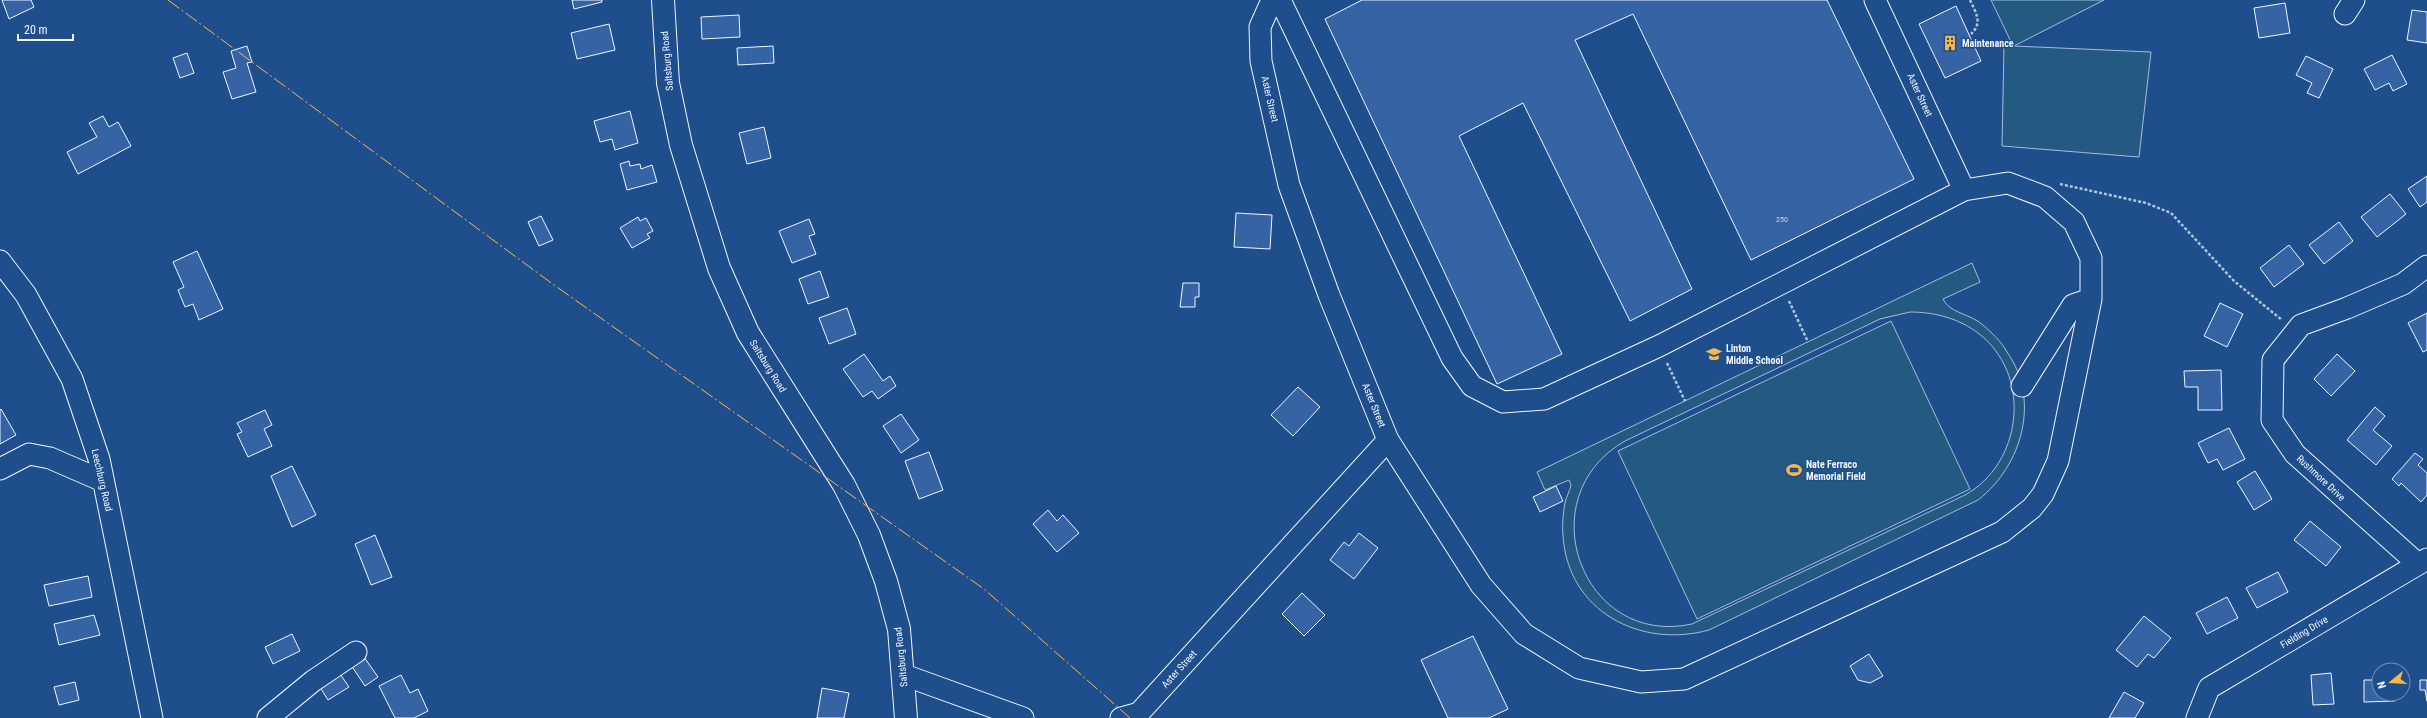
<svg xmlns="http://www.w3.org/2000/svg" width="2427" height="718" viewBox="0 0 2427 718" font-family="'Roboto Condensed',sans-serif">
	<rect width="100%" height="100%" fill="#1f4e8c"/>
	<path fill="#245a82" stroke="#a8bbd7" fill-rule="evenodd" d="M1991 0H2104L2014 46 2151 52 2139 157 2002 146 2004 46H2013Z
		M1972 263 1980 282 1943 299C1949 313 1971 314 1983 325 1992 333 2001 341 2007 352 2041 400 2022 466 1978 500L1709 630C1640 649 1568 611 1563 536 1562 525 1563 513 1565 503 1566 497 1570 491 1571 485 1571 485 1569 480 1569 480L1545 490 1537 472ZM1910 312C1936 312 1962 319 1983 337 2032 380 2021 464 1965 495L1692 624C1582 648 1527 497 1625 441L1880 319Z
		M1891 321 1970 489 1697 619 1618 451Z"/>
	<path fill="#3563a3" stroke="#f2f6ff" d="M2 0H31L34 7 9 19Z
		M572 0H602V2L574 9Z
		M1362 0H1827L1914 179 1751 260 1633 14 1575 40 1692 289 1630 321 1523 103 1459 136 1562 354 1497 384 1325 19Z
		M2285 3 2290 33 2259 38 2254 8Z
		M1956 6 1981 61 1945 78 1919 24Z
		M2412 10 2427 12V43L2407 40Z
		M739 15 740 37 702 39 701 17Z
		M609 24 615 50 577 59 571 33Z
		M247 46 252 62 247 63 256 92 232 99 223 72 236 68 231 51Z
		M773 46 774 63 738 65 737 48Z
		M187 53 194 73 180 78 173 58Z
		M2392 55 2407 84 2393 91 2389 83 2375 90 2364 69Z
		M2306 56 2333 69 2319 98 2307 93 2312 83 2296 75Z
		M630 111 638 143 615 150 612 139 600 142 594 121Z
		M103 116 109 127 118 122 131 146 78 174 67 152 97 137 89 123Z
		M764 127 771 158 747 164 739 133Z
		M629 161 630 166 640 164 641 169 652 165 657 182 627 190 620 164Z
		M2427 176V202L2420 207 2408 189Z
		M2390 194 2406 214 2377 237 2361 217Z
		M1236 213 1272 215 1270 249 1234 247Z
		M541 216 553 240 539 246 528 222Z
		M638 217 640 221 646 218 653 231 647 234 650 238 632 248 620 228Z
		M809 219 815 234 809 236 816 254 792 263 779 231Z
		M2339 222 2353 241 2324 264 2309 245Z
		M2289 245 2304 264 2274 287 2260 268Z
		M197 251 223 309 199 320 193 304 185 307 178 290 184 287 173 262Z
		M820 271 829 297 808 304 799 279Z
		M1183 283H1199V297H1195V307H1180Z
		M2220 303 2243 314 2227 347 2204 336Z
		M847 308 856 334 829 344 819 318Z
		M2427 313V350L2423 352 2408 323Z
		M864 354 883 381 890 376 896 386 878 399 872 391 863 397 843 369Z
		M2337 354 2355 371 2331 396 2314 379Z
		M2221 370 2222 410H2198V387H2185L2184 371Z
		M1298 387 1320 407 1293 436 1271 415Z
		M2375 407 2385 416 2373 430 2392 446 2376 465 2347 440Z
		M1 409 16 435 0 444V410Z
		M265 410 272 425 264 429 272 446 248 457 237 434 242 432 237 423Z
		M901 414 919 440 901 453 883 426Z
		M2229 428 2245 459 2223 470 2217 459 2208 463 2198 443Z
		M929 452 943 490 919 499 905 461Z
		M2415 453 2423 459 2418 465 2427 473V495L2421 502 2401 483 2399 486 2392 479Z
		M292 466 316 515 292 527 271 476Z
		M2255 471 2272 499 2254 510 2237 482Z
		M1556 486 1563 501 1540 512 1533 497Z
		M1048 510 1057 521 1063 515 1079 533 1057 552 1033 524Z
		M2310 521 2341 547 2326 566 2294 540Z
		M1359 533 1378 548 1354 579 1330 560 1344 542 1349 546Z
		M375 535 392 577 371 585 355 544Z
		M2278 572 2288 592 2257 608 2246 588Z
		M88 576 92 597 49 606 44 585Z
		M1302 593 1325 615 1304 636 1282 614Z
		M2227 597 2238 618 2207 634 2196 613Z
		M94 615 100 635 59 645 54 624Z
		M2144 616 2171 638 2154 658 2148 654 2137 667 2116 650Z
		M292 634 300 651 273 664 265 647Z
		M1473 636 1508 709 1489 718H1448L1421 660Z
		M1869 654 1883 676 1870 683 1858 680 1850 666Z
		M364 657 378 677 365 686 351 665Z
		M336 668 349 687 328 700 316 681Z
		M2331 673 2334 704 2313 705 2311 675Z
		M401 675 410 693 418 689 428 711 414 718H395L379 686Z
		M2364 680H2379V694H2394L2395 701 2364 702Z
		M2420 680H2427V701L2425 690H2420Z
		M75 682 79 700 59 705 54 687Z
		M822 688 849 693 844 718H817Z
		M2124 692 2144 703 2135 718H2109Z"/>
	<g fill="none" stroke-linecap="round" stroke-linejoin="round">
		<defs>
			<path id="minor" d="M1272 0 1260 27 1261 61 1289 185 1329 295 1388 440 1481 585 1524 634 1579 668 1641 682 1684 679 2002 532 2032 508 2043 494 2058 461 2091 299V258L2074 222 2045 197 2008 183 1964 190 1659 346 1544 399 1503 402 1472 386 1452 358 1280 0
				M1875 0 1964 190
				M2345 14 2354 0
				M0 261 26 295 72 379 99 459 152 718
				M2022 386 2073 305 2091 299
				M0 469 29 454 50 458 103 481
				M2418 564 2295 454 2272 420 2273 360 2301 325 2347 308 2403 284 2427 266
				M904 675 1023 718
				M268 718 313 681 356 652
				M1121 718 1139 713 1388 440
				M2197 718 2209 688 2427 559"/>
			<path id="major" d="M663 0 668 83 681 145 719 268 748 333 844 485 869 535 886 581 899 629 906 718"/>
		</defs>
		<use href="#minor" stroke="#f2f6ff" stroke-width="23"/>
		<use href="#major" stroke="#f2f6ff" stroke-width="24"/>
		<path stroke="#b3c4dc" stroke-width="2.5" stroke-dasharray="3 2" stroke-linecap="butt" d="M1970 0C1976 13 1983 23 1971 34
			M2060 184 2146 203 2171 213 2234 281 2282 320
			M1789 301 1808 342
			M1667 363 1685 401"/>
		<use href="#minor" stroke="#1f4e8c" stroke-width="21"/>
		<use href="#major" stroke="#1f4e8c" stroke-width="22"/>
		<path stroke="#ffb74d" stroke-width="1" stroke-dasharray="14 3 2 3" stroke-linecap="butt" d="M168 0 554 285 984 589 1130 718"/>
	</g>
	<defs>
		<symbol id="building-bare" viewBox="-9 -9 18 18"><path d="M-4-6H4V6H1V3H-1V6H-4ZM-2.5-4.3h1.7v1.8h-1.7ZM.8-4.3h1.7v1.8H.8ZM-2.5-1h1.7V.8h-1.7ZM.8-1h1.7V.8H.8Z" fill="#ffb74d" stroke="#1f4e8c" stroke-width="2.5" paint-order="stroke"/></symbol>
		<symbol id="school-bare" viewBox="-9 -9 18 18"><path d="M0-5L7-2L0 1L-7-2ZM-4 1L0 2.5L4 1V4Q0 6-4 4Z" fill="#ffb74d" stroke="#1f4e8c" stroke-width="2.5" paint-order="stroke"/></symbol>
		<symbol id="stadium-bare" viewBox="-9 -9 18 18"><path d="M0-5a6.5 5 0 1 0 0 10a6.5 5 0 1 0 0-10ZM-3.5-1.8h7v3.6h-7Z" fill="#ffb74d" stroke="#1f4e8c" stroke-width="2.5" paint-order="stroke"/></symbol>
	</defs>
	<g fill-rule="evenodd">
		<use href="#building-bare" x="1939" y="32" width="22" height="22"/>
		<use href="#school-bare" x="1703" y="343" width="22" height="22"/>
		<use href="#stadium-bare" x="1783" y="459" width="22" height="22"/>
	</g>
	<g text-anchor="middle" dominant-baseline="central" stroke-width="3" stroke-linejoin="round" paint-order="stroke">
		<g font-size="8" fill="#c3d1e8">
			<text x="1782" y="219">250</text>
		</g>
		<g font-size="10" font-weight="bold" fill="#f2f6ff" stroke="#1f4e8c" text-anchor="start">
			<text x="1962" y="43">Maintenance</text>
			<text x="1726" y="348">Linton<tspan x="1726" dy="12">Middle School</tspan></text>
			<text x="1806" y="464">Nate Ferraco<tspan x="1806" dy="12">Memorial Field</tspan></text>
		</g>
		<g font-size="10" fill="#f2f6ff" stroke="#1f4e8c">
			<text transform="translate(667 61) rotate(-95)">Saltsburg Road</text>
			<text transform="translate(1920 95) rotate(65)">Aster Street</text>
			<text transform="translate(1270 99) rotate(77)">Aster Street</text>
			<text transform="translate(768 366) rotate(58)">Saltsburg Road</text>
			<text transform="translate(1374 405) rotate(68)">Aster Street</text>
			<text transform="translate(2321 478) rotate(43)">Rushmore Drive</text>
			<text transform="translate(102 480) rotate(77)">Leechburg Road</text>
			<text transform="translate(2304 632) rotate(-31)">Fielding Drive</text>
			<text transform="translate(901 657) rotate(-96)">Saltsburg Road</text>
			<text transform="translate(1179 669) rotate(-48)">Aster Street</text>
		</g>
	</g>
	<g transform="translate(2391 682) rotate(252)"><circle r="19" fill="#1f4e8c" stroke="#7391ba"/>
	<path d="M0-3L7 15L0 10L-7 15Z" fill="#ffb74d"/>
	<text y="-6" font-size="11" font-weight="bold" text-anchor="middle" fill="#f2f6ff">N</text>
	</g>
	<path d="M18 34v6h55v-6" fill="none" stroke="#f2f6ff" stroke-width="2"/>
	<text x="24" y="34" font-size="12" fill="#f2f6ff" stroke="#1f4e8c" stroke-width="3" paint-order="stroke">20 m</text>
</svg>
